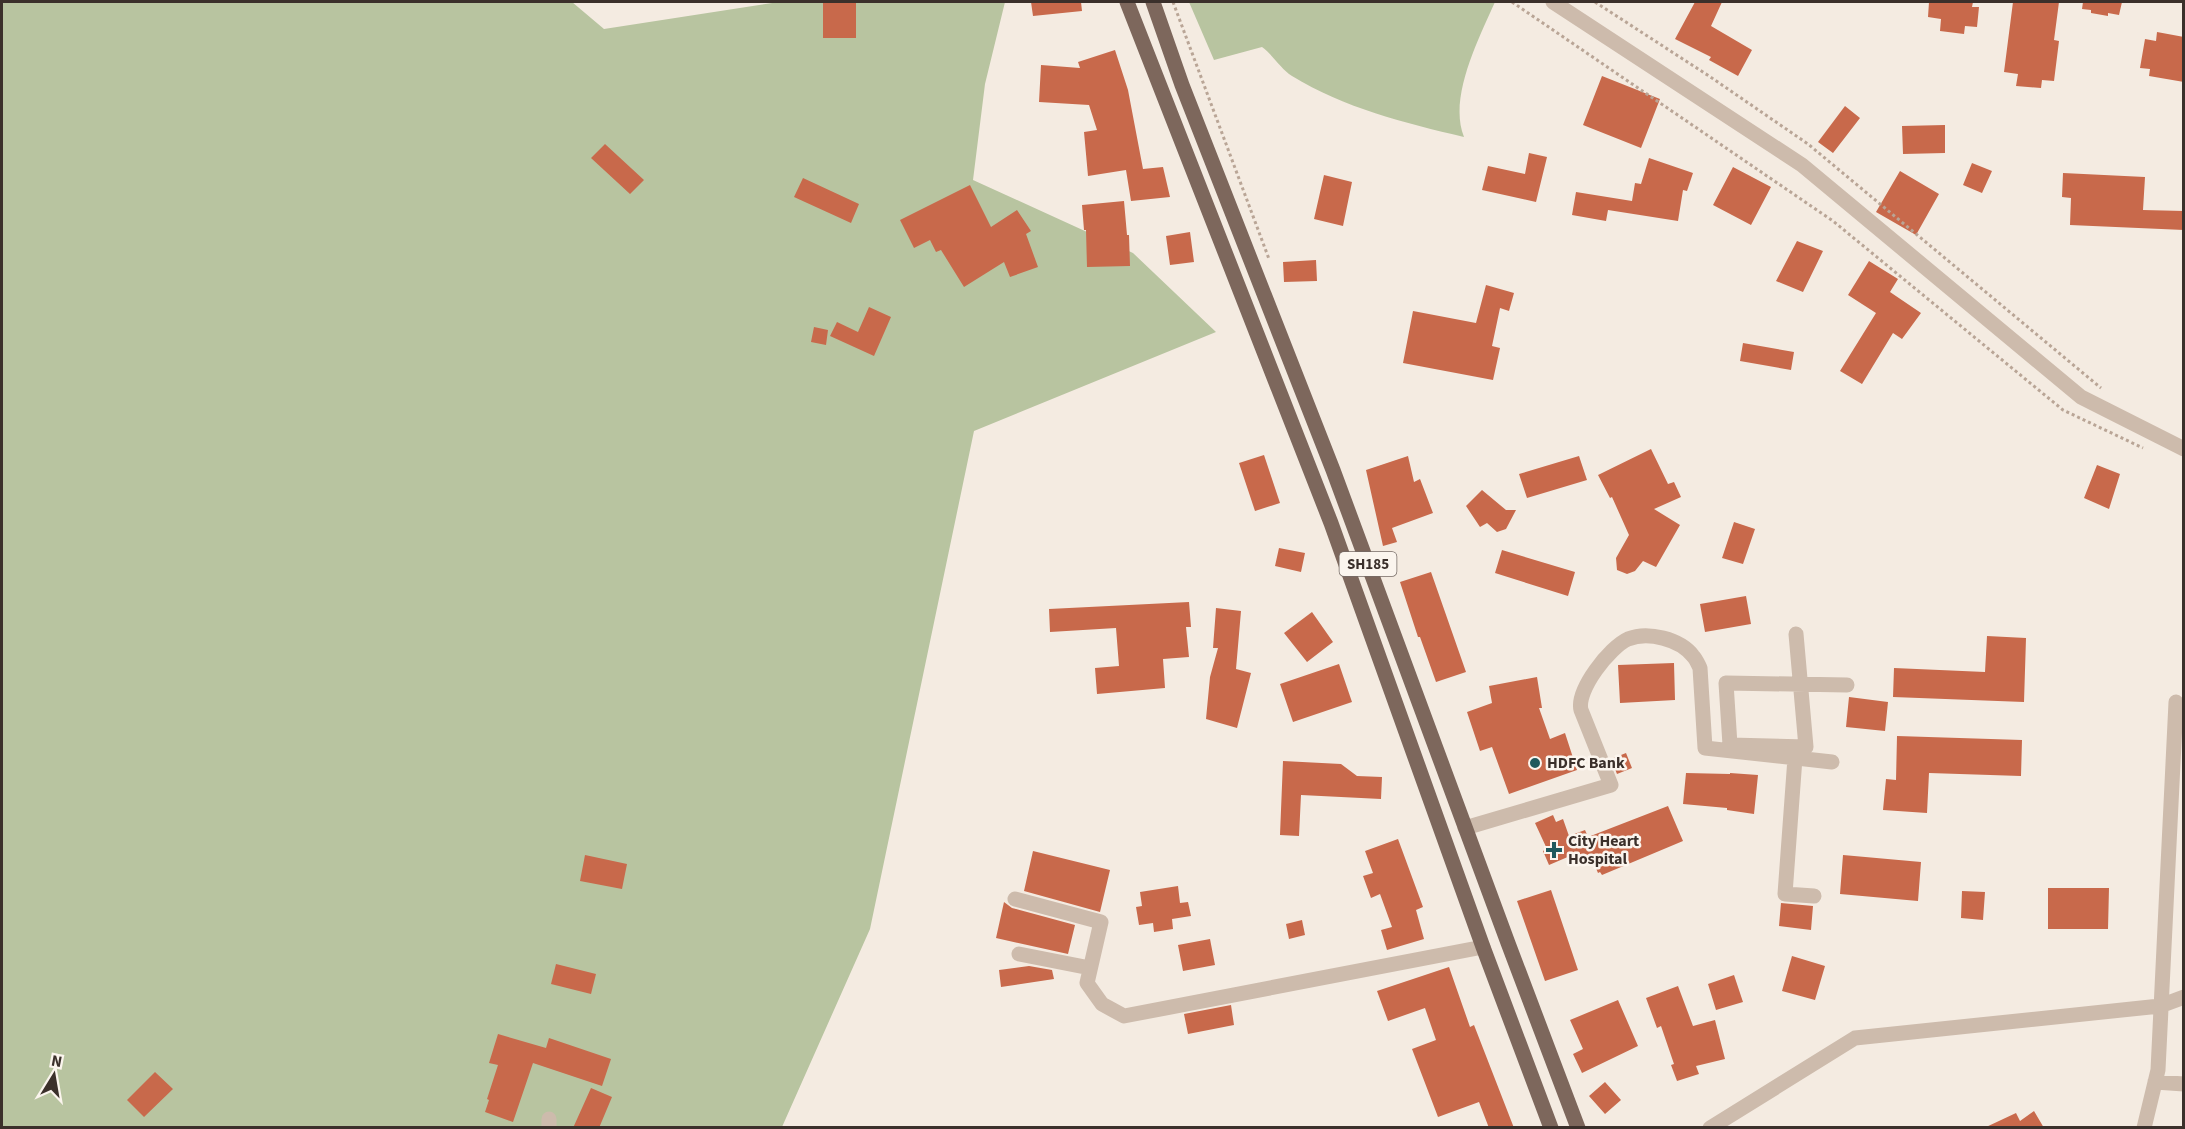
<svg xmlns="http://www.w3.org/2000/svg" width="2185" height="1129" viewBox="0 0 2185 1129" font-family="'Source Sans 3',sans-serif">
	<rect width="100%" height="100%" fill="#f4ebe1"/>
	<path fill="#b8c4a0" d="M2 2H572L604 29 779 2H1005L985 84 973 180 1133 253 1216 332 974 431 870 929 782 1127 5 1128 2 1126Z
		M1189 2H1495C1479 38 1448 98 1464 137 1405 123 1344 108 1292 76 1281 69 1273 55 1262 47L1214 60Z"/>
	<path fill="#c8694b" d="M1031 2H1081L1082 11 1033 16Z
		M1695 2H1722L1711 26 1752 50 1738 76 1709 60 1711 57 1675 39Z
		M1929 2H1973L1972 7H1979L1977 27 1965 26 1964 34 1940 31 1941 19 1928 17Z
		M2013 2H2059L2054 40 2059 41 2054 81 2042 80 2041 88 2016 86 2018 74 2004 72Z
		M2083 2H2122L2119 15 2108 13V16L2091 13V10L2082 9Z
		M823 3H856V38H823Z
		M2157 32 2184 37V82L2149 76 2150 69 2140 68 2145 39 2156 41Z
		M1115 50 1128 90 1143 169 1163 167 1170 197 1131 201 1126 170 1088 176 1084 132 1097 130 1089 105 1039 102 1041 65 1080 68 1078 62Z
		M1602 76 1660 99 1641 148 1583 125Z
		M1845 106 1860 118 1833 153 1818 142Z
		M1945 125V153L1903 154 1902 126Z
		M605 144 644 180 630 194 591 158Z
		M1529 153 1547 157 1536 202 1482 190 1488 166 1525 174Z
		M1649 158 1693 173 1687 191 1683 190 1678 221 1608 210 1606 221 1572 215 1576 192 1632 201 1635 183 1641 184Z
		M1972 163 1992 171 1982 193 1963 185Z
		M1733 167 1771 187 1751 225 1713 205Z
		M1900 171 1939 194 1916 235 1876 212Z
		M2063 173 2145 177 2143 210 2184 211V230L2070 225 2071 198 2062 197Z
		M1324 175 1352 182 1343 226 1314 219Z
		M803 178 859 204 851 223 794 197Z
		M970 185 991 227 1017 210 1031 231 1026 234 1038 267 1010 277 1004 262 964 287 941 250 936 252 930 240 914 248 900 220Z
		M1124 201 1127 235H1129L1130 266 1087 267 1086 230H1084L1082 205Z
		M1190 232 1194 262 1170 265 1166 236Z
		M1797 241 1823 251 1803 292 1776 281Z
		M1316 260 1317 281 1284 282 1283 262Z
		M1869 261 1898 279 1890 292 1921 313 1902 339 1893 333 1862 384 1840 371 1876 313 1848 295Z
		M1486 285 1514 293 1509 311 1500 308 1492 346 1500 348 1493 380 1403 363 1413 311 1476 323Z
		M869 307 891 317 874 356 830 336 837 322 858 332Z
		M814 327 828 330 826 345 811 342Z
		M1743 343 1794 352 1791 370 1740 361Z
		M1651 449 1668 484 1674 482 1681 497 1654 509 1680 525 1656 567 1643 561 1635 571 1627 574 1617 570 1616 558 1629 535 1612 497 1610 498 1598 475Z
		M1264 455 1280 503 1255 511 1239 463Z
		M1408 456 1414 482 1420 479 1433 513 1392 528 1397 542 1383 546 1366 470Z
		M1579 456 1587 480 1527 498 1519 474Z
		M2097 465 2120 474 2109 509 2084 498Z
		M1482 490 1506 510H1516L1506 529 1497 532 1487 523 1480 527 1466 506Z
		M1734 522 1755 529 1743 564 1722 558Z
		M1279 548 1305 553 1301 572 1275 566Z
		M1502 550 1575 572 1568 596 1495 573Z
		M1431 572 1466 672 1436 682 1420 637H1418L1400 582Z
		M1746 596 1751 624 1705 632 1700 604Z
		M1189 602 1191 627H1186L1189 657 1163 659 1165 688 1097 694 1095 668 1119 666 1116 628 1050 632 1049 609Z
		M1216 608 1241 611 1236 669 1251 673 1237 728 1206 719 1210 677 1218 648H1213Z
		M1312 612 1333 642 1307 662 1284 633Z
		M1987 636 2026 638 2024 702 1893 697 1894 668 1985 672Z
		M1674 663 1675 700 1620 703 1618 665Z
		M1339 664 1352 702 1293 722 1280 684Z
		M1537 677 1542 708H1539L1550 739 1565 733 1577 770 1509 794 1492 747 1480 751 1467 712 1492 703 1489 686Z
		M1849 697 1888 702 1885 731 1846 727Z
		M1897 736 2022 740 2021 776 1929 773 1927 813 1883 810 1886 779 1896 780Z
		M1626 753 1632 768 1617 774 1611 759Z
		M1283 761 1341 764 1357 776 1382 777 1381 799 1301 795 1299 836 1280 835Z
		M1686 773 1730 774V773L1758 775 1754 814 1727 810V808L1683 804Z
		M1668 806 1683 841 1602 875 1600 872 1598 873 1593 861 1588 863 1586 858 1573 864 1570 856 1549 865 1543 851 1547 849 1535 823 1553 815 1556 822 1563 819 1569 836 1585 830 1588 837Z
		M1398 839 1423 907 1416 910 1424 939 1387 950 1381 930 1392 927 1380 894 1371 898 1363 876 1373 873 1365 851Z
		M1033 851 1110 870 1100 912 1024 891Z
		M585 855 627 864 622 889 580 881Z
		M1843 855 1921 862 1918 901 1840 894Z
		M1178 886 1180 903 1188 902 1191 916 1172 919 1173 929 1154 932 1153 923 1139 925 1136 907 1142 906 1140 892Z
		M2048 888H2109L2108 929H2048Z
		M1551 890 1578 970 1545 981 1517 901Z
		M1962 891 1985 892 1983 920 1961 918Z
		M1004 902 1012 908 1075 925 1068 954 996 938Z
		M1781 903 1813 906 1811 930 1779 926Z
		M1302 920 1305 935 1289 939 1286 924Z
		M1210 939 1215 965 1183 971 1178 945Z
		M1792 956 1825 966 1815 1000 1782 991Z
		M556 964 596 974 591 994 551 984Z
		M1029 966 1052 970 1054 979 1001 987 999 970Z
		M1449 967 1470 1027 1474 1025 1514 1128H1489L1479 1102 1438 1117 1412 1049 1436 1040 1425 1008 1388 1021 1377 991Z
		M1734 975 1743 1002 1716 1010 1708 984Z
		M1678 986 1693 1026 1715 1020 1725 1059 1696 1066 1699 1074 1677 1081 1671 1065 1674 1064 1661 1026 1657 1028 1646 998Z
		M1618 1000 1638 1046 1582 1073 1573 1054 1583 1049 1570 1020Z
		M1231 1005 1234 1025 1188 1034 1184 1014Z
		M498 1034 546 1048 549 1038 611 1059 602 1086 533 1063 513 1122 485 1112 489 1100 487 1099 498 1065 489 1063Z
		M155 1072 173 1089 144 1117 127 1100Z
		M1605 1082 1621 1100 1605 1114 1589 1096Z
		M591 1088 612 1097 599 1128H573Z
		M2034 1111 2044 1128H1984L2016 1113 2020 1121Z"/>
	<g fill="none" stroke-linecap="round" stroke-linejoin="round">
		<path stroke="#b9a596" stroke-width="3" stroke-dasharray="3 3" stroke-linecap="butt" d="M1173 2 1269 259
			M1512 2 1833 221 2063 410 2143 448
			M1595 2 1709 76 1808 144 2101 388"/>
		<path stroke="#cdbbac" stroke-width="15" d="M1553 2 1802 165 2081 397 2184 449
			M1796 634 1806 747 1730 745 1726 683 1847 685
			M1795 758 1785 894 1814 896
			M1465 828 1611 785 1581 710C1576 690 1610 647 1628 639 1648 631 1680 639 1693 656 1696 659 1698 664 1700 668L1705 748 1832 762
			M1015 899 1101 922 1087 983 1102 1004 1124 1016 1483 947
			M1019 954 1090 968
			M2155 1082 2184 1084
			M549 1128V1119
			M1710 1128 1855 1038 2160 1006 2184 997
			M2144 1128 2158 1070 2176 702"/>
		<path stroke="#7d675c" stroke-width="15" d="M1127 2 1331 523 1483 947 1551 1128
			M1153 2 1182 85 1333 470 1508 943 1578 1128"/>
	</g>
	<g fill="#1f5a5e" stroke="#fbf5ee" stroke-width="2">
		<circle cx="1535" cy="763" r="6"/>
		<path d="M1551 841h6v6h6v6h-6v6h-6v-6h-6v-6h6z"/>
	</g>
	<g text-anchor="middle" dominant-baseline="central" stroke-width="5" stroke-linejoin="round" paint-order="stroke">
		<rect fill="#fbf5ee" stroke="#756b66" stroke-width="1.5" x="1339.5" y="552" width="57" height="24" rx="4.5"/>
		<g font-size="15" font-weight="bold" fill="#3b302b">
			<text x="1368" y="564">SH185</text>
		</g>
		<g font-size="16" font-weight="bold" fill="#3b302b" stroke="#fbf5ee" text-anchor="start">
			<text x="1547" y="763">HDFC Bank</text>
			<text x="1568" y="841">City Heart<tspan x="1568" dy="18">Hospital</tspan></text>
		</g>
	</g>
	<rect width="2185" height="1129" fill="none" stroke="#3b302b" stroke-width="6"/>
	<g transform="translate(54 1075) rotate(11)" stroke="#fbf5ee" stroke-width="4.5" paint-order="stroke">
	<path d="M0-4.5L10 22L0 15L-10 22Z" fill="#3b302b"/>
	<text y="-9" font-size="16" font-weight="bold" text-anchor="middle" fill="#3b302b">N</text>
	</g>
</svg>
